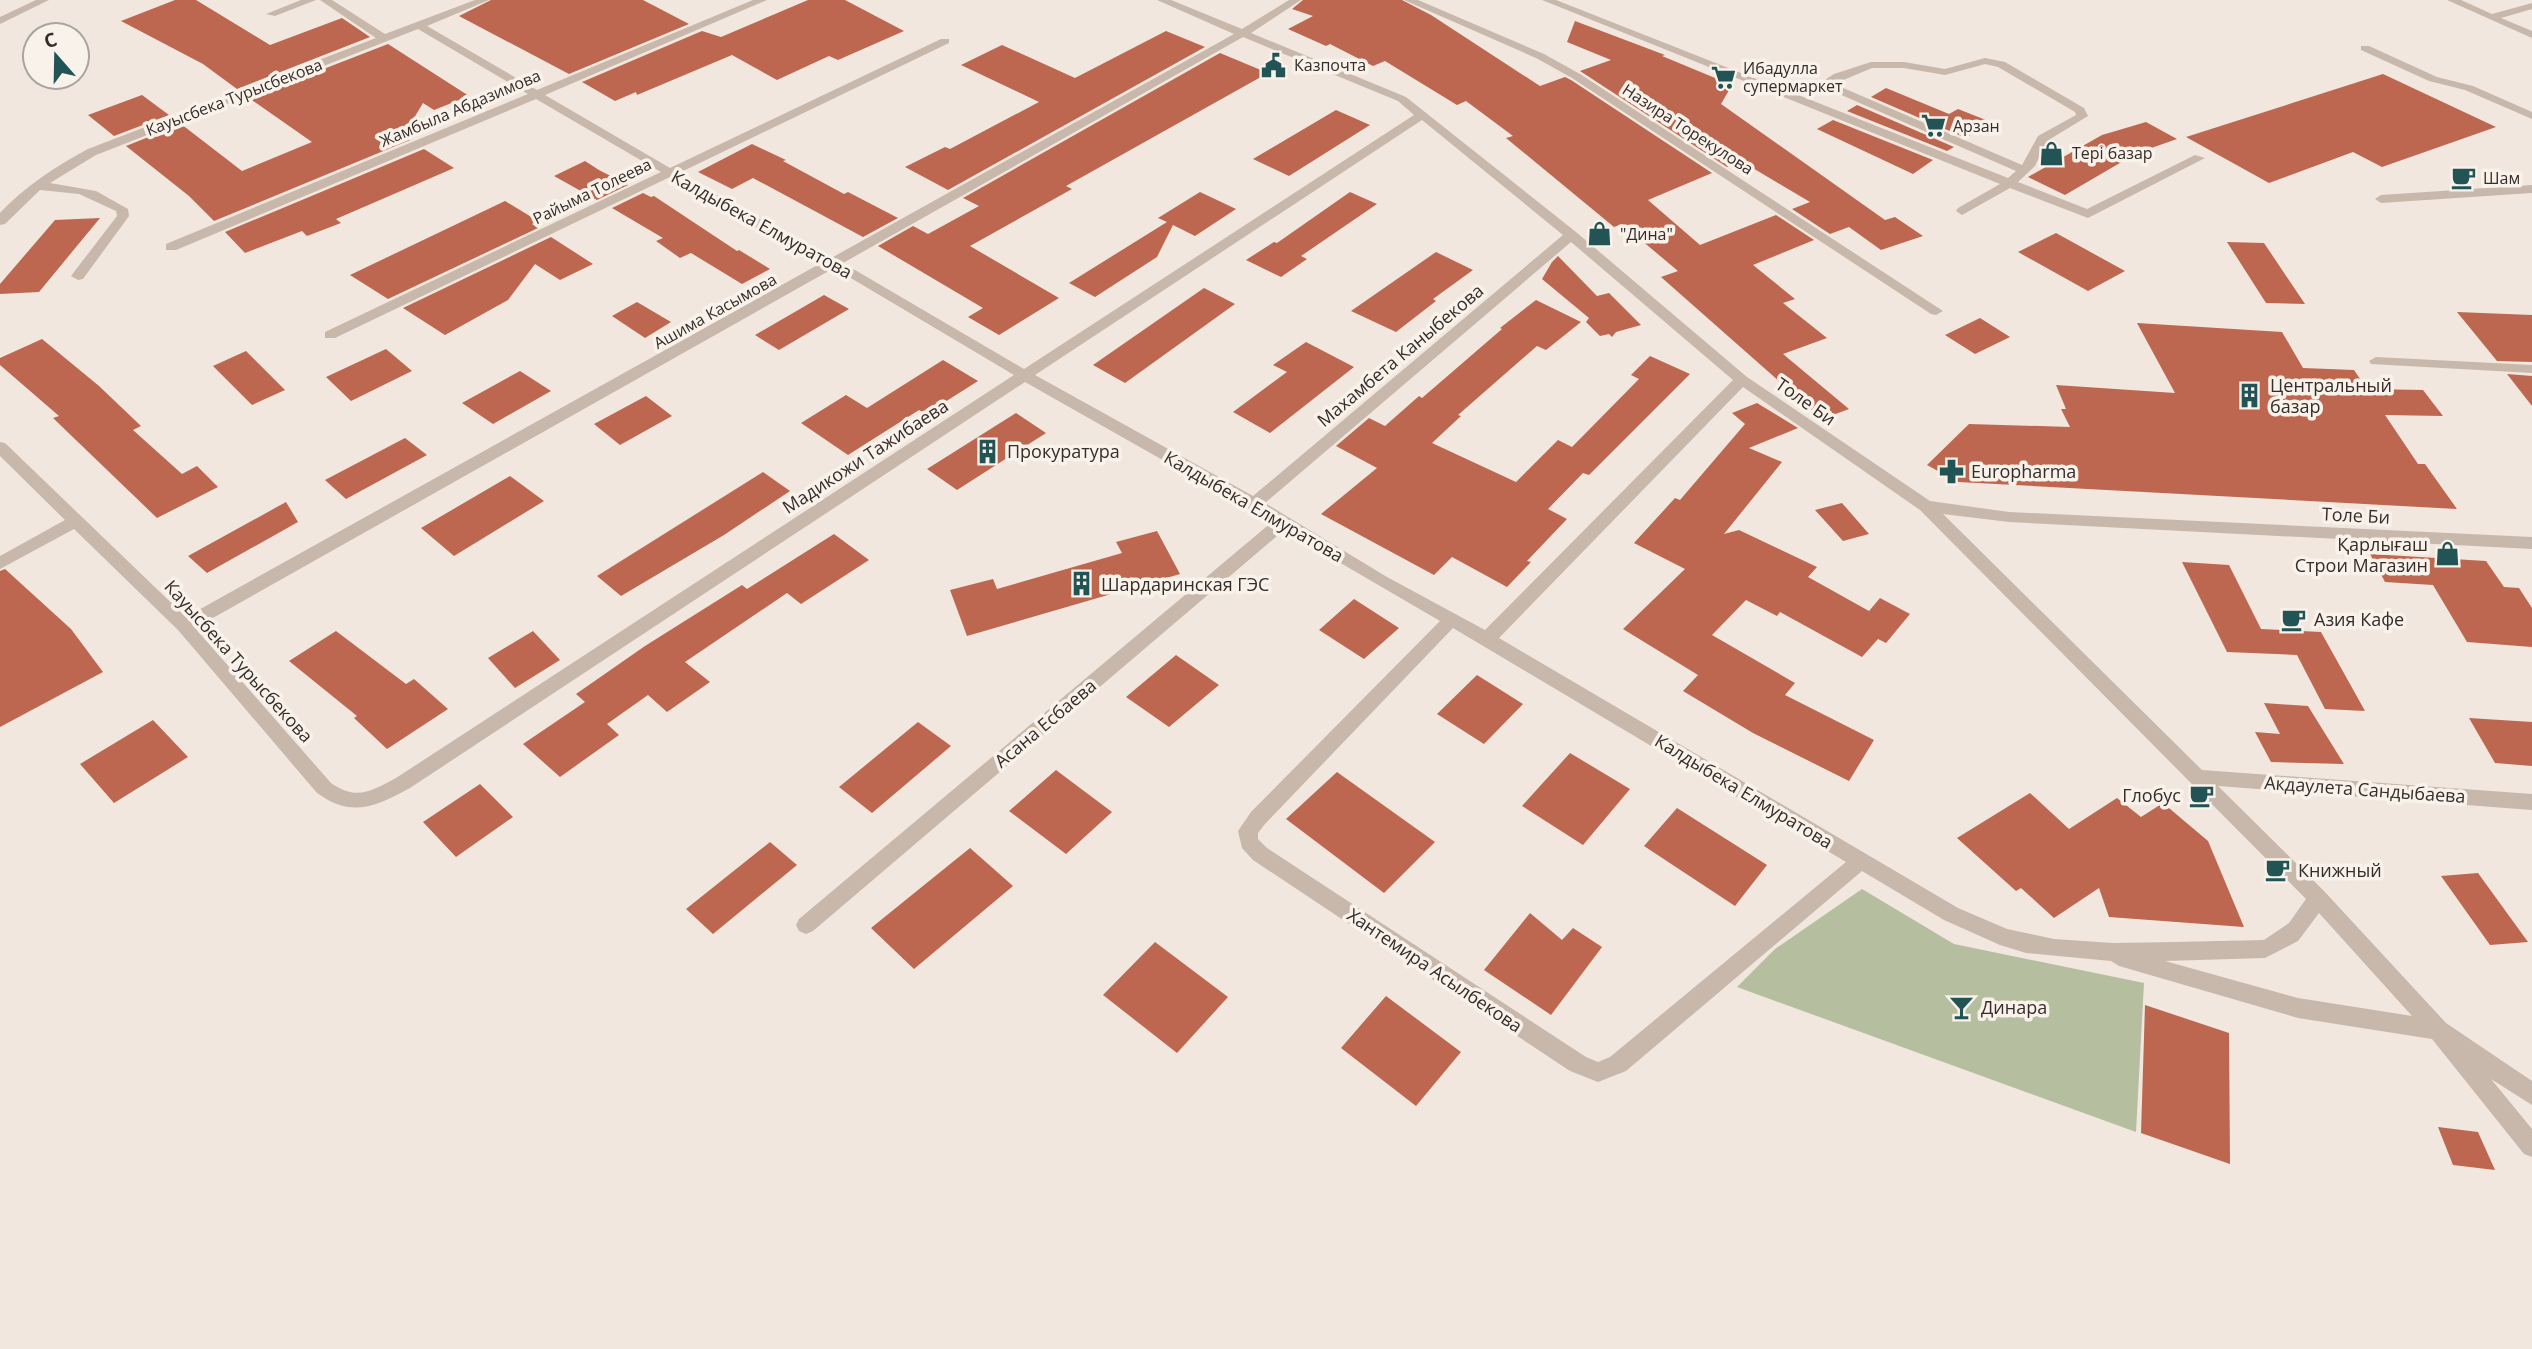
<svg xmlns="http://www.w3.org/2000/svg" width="2532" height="1349" viewBox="0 0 2532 1349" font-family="'Open Sans',sans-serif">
	<rect width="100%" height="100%" fill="#f1e7de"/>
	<path fill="#b5bf9f" d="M1862 889 1954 944 2144 983 2136 1132 1737 987 1775 949Z"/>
	<path fill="#bd6750" d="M175 0H196L270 45 342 18 370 37 237 89 203 64 121 21Z
		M491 0H643L689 24 569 74 459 16Z
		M808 0H845L904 31 838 60 829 56 777 80 732 55 637 95 636 92 615 101 582 82 702 31 721 37Z
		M1303 0H1402L1431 15 1540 86 1565 77 1571 80 1712 173 1648 200 1700 245 1776 215 1814 240 1753 265 1795 299 1783 303 1827 338 1783 354 1849 409 1822 419 1661 277 1678 271 1622 224 1614 227 1506 138 1513 136 1466 101 1457 105 1385 61 1373 66 1330 44 1326 46 1288 29 1313 16 1292 9Z
		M1575 21 1665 55 1662 56 1732 85 1721 104 1885 220 1895 217 1923 236 1881 250 1849 227 1830 234 1792 209 1810 202 1741 161 1727 167 1580 71 1611 60 1567 42Z
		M1166 31 1205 47 948 190 905 167 945 147 950 149 1039 102 961 65 1002 45 1075 78Z
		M388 44 469 96 434 110 423 103 414 118 410 120 412 121 403 136 410 140 214 221 189 196 126 146 181 124 242 171 312 142 249 98Z
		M1220 53 1268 73 1066 186 1072 189 970 246 1059 298 999 335 968 317 983 308 878 246 913 226 928 234 979 206 963 198Z
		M2383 74 2496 127 2382 167 2353 152 2269 183 2186 137Z
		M1886 88 1949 114 1958 109 1991 122 1966 138 1871 97Z
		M142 95 169 115 114 136 88 115Z
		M1857 105 1954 147 1947 151 1847 111Z
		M1336 110 1370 125 1289 176 1253 159Z
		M1833 120 1933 160 1913 174 1817 129Z
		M2146 122 2177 139 2137 153 2065 195 2028 177 2102 135Z
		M752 144 786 160 783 161 844 194 848 192 898 218 863 237 753 178 732 189 698 172Z
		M424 149 454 168 336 219 341 223 307 236 302 231 245 253 225 232Z
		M585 161 599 170 628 185 597 200 554 176Z
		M1200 192 1236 209 1195 236 1173 225 1157 257 1095 297 1069 283 1167 222 1158 218Z
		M1350 192 1377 204 1301 256 1307 259 1281 277 1246 260 1274 242 1277 243Z
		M643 193 651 197 654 196 737 251 739 250 770 269 742 284 691 253 680 258 656 241 663 238 612 208Z
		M505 201 538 221 532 224 538 228 388 299 350 275Z
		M100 218 39 292 0 294V284L55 220Z
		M2056 233 2125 271 2088 291 2018 252Z
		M551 237 593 264 560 280 535 264 508 300 445 335 403 308Z
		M2227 242 2264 243 2305 304 2266 303Z
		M1436 252 1473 270 1433 299 1436 301 1396 332 1351 311Z
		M1558 256 1597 296 1609 293 1641 325 1616 332 1612 337 1609 334 1600 336 1586 322 1589 318 1542 279 1552 262Z
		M1204 288 1235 304 1125 383 1093 365Z
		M824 295 849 309 779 350 755 335Z
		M1536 300 1581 322 1546 350 1537 346 1458 415 1461 416 1432 443 1516 482 1558 440 1572 447 1639 379 1631 375 1650 356 1690 374 1589 475 1583 473 1548 509 1567 519 1527 561 1531 562 1507 587 1452 557 1434 575 1321 514 1377 468 1336 446 1369 418 1385 426 1419 396 1422 398 1502 329 1500 328Z
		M637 302 671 322 645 338 612 316Z
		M2457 312 2532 315V362L2497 361Z
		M1980 318 2010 337 1975 354 1945 335Z
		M2137 323 2282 332 2303 368 2354 370 2367 389 2423 390 2443 416 2385 415 2418 464H2425L2457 509 1958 482 1927 465 1969 424 2070 427 2061 409H2066L2056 385 2175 393Z
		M42 339 99 386 141 426 133 430 182 474 197 466 218 487 157 518 53 418 59 416 0 365V358Z
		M1306 342 1354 367 1270 433 1233 412 1287 372 1273 365Z
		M386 349 412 371 351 401 326 377Z
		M246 351 285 390 252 405 213 366Z
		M943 360 978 381 926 414 919 410 848 455 801 423 846 395 867 408Z
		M520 371 551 391 493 424 462 403Z
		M2507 374 2532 376V406Z
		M646 396 672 416 620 445 594 424Z
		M1757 403 1798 428 1749 448 1782 462 1724 534 1739 530 1817 567 1808 577 1869 611 1880 598 1910 614 1886 643 1878 639 1862 657 1780 612 1777 616 1746 600 1712 635 1795 683 1785 695 1874 740 1849 781 1753 733 1683 691 1698 675 1623 629 1685 569 1634 543 1675 498 1680 500 1745 424 1732 413Z
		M1016 413 1046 433 957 490 927 469Z
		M405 438 427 455 346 499 325 480Z
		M763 472 790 491 724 535 621 596 597 576Z
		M510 476 544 501 454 556 421 528Z
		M286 502 298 522 207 573 188 556Z
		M1842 503 1869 534 1843 541 1815 510Z
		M1157 531 1180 574 967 636 950 590 993 579 997 589 1122 553 1116 542Z
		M834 534 869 560 801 604 787 593 685 662 710 682 667 712 648 695 607 724 619 735 560 777 523 744 585 702 576 694 645 646 742 585 747 589Z
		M2370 554 2486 561 2504 587 2519 588 2532 608V647L2467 642 2433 585 2385 582Z
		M2182 562 2229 565 2261 629 2321 632 2365 711 2325 709 2297 655 2227 652Z
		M5 569 71 629 103 672 0 727V571Z
		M1354 599 1399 628 1364 659 1319 630Z
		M336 631 406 684 414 679 448 709 387 749 354 718 357 716 289 661Z
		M533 631 560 660 515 688 488 658Z
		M1176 655 1219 685 1169 727 1126 697Z
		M1477 675 1523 704 1484 744 1437 714Z
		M2264 703 2308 706 2344 764 2271 762 2255 732 2280 734Z
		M2469 718 2532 722V766L2495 763Z
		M153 720 188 757 114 803 80 764Z
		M918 722 951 746 872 813 839 787Z
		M1570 753 1630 789 1583 845 1522 806Z
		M1056 770 1112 812 1066 854 1009 811Z
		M1337 772 1435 842 1384 893 1286 819Z
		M480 784 513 817 456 857 423 822Z
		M2030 793 2069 829 2117 798 2141 817 2163 803 2208 841 2244 927 2109 917 2099 888 2054 918 2021 888 2016 891 1957 838Z
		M1677 808 1767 865 1735 906 1644 846Z
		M770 842 797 865 713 934 686 909Z
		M970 848 1013 886 914 969 871 928Z
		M2478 873 2528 942 2490 945 2441 876Z
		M1530 913 1562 940 1573 928 1602 947 1551 1015 1484 970Z
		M1155 942 1228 997 1177 1053 1103 995Z
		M1386 996 1461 1052 1416 1106 1341 1048Z
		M2145 1005 2229 1033 2230 1164 2141 1133Z
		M2438 1127 2478 1132 2495 1170 2453 1165Z"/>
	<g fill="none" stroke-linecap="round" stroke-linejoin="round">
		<path fill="#c8b7ab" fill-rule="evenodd" d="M36 0H49L0 24V17Z
			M301 0H316L275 16 266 14Z
			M320 0H332L385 34 475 0H489L427 26 537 90 753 0H767L545 95 670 168 941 39H949V43L679 173 758 218 833 257 1234 34 1157 0H1171L1242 29 1289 0H1301L1251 33 1406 97 1576 232 1747 377 1930 501 2009 512 2532 537V549L2009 522 1943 514 2202 770 2532 794V810L2218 786 2324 891 2446 1023 2532 1081V1105L2491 1079 2532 1129V1157L2524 1154 2432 1039 2298 1018 2119 966 2111 961 2026 953 2000 945 1944 920 1862 871 1626 1071 1598 1082 1570 1071 1253 860 1242 848 1238 831 1251 812 1440 621 1284 530 813 931 806 934 799 931 796 925 799 919 1272 522 1025 382 410 788C375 807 352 818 317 793L178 630 74 529 0 569V556L65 520 0 456V442L5 443 186 617 823 262 748 224 670 177 335 338H325V332L661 172 536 99 176 250H166V244L528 94 418 29 96 155 50 183 96 191 128 209 129 216 83 279 78 280 71 276 117 216 116 211 79 194 40 190 5 224 0 225V213C25 186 55 167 88 149L376 38ZM1243 37 1398 101 1414 115 1024 369 843 263ZM1422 120 1563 235 1253 496 1035 375ZM1571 242 1733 380 1485 630 1387 577 1265 503ZM834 268 1014 375 396 778C371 791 357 801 331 783L195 628ZM1743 387 1920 510 2306 899 2289 923 2264 940 2176 942 2113 943 2054 939 2007 929 1958 908 1499 638ZM1453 628 1846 862 1610 1057 1598 1062 1586 1057 1267 848 1258 839V833L1265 824ZM2319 913 2412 1016 2298 998 2165 961 2265 958 2298 941Z
			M1404 0H1418L1544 54 1580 74 1943 311 1936 315 1931 314 1572 78 1536 58Z
			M1542 0H1556L1774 86 1795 80 1823 81 1834 74 1871 62H1904L1945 69 1985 58 2005 62 2084 108 2088 116 2047 141 2035 166 2018 182 2087 209 2195 155 2205 158 2088 218 2010 188 1962 215 1956 211 1958 208 2000 184ZM1985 64 1998 67 2075 112 2076 115 2038 136 2022 165 1834 84 1872 68H1904L1945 75ZM1795 86 1823 87 2016 171 2008 178 1783 89Z
			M2447 0H2461L2492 14 2532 3V9L2501 18 2532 31V38Z
			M2361 46H2369L2437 77 2473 86 2532 112V119L2465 90 2429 81 2361 50Z
			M2532 185V193L2381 203 2375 199 2381 195Z
			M2376 357 2532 365V373L2371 364 2369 361Z"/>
	</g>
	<defs>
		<symbol id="civic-bare" viewBox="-9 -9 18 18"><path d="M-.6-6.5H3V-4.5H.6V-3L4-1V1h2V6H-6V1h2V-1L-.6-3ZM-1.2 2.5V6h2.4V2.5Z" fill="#225355" stroke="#f9f2ea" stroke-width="2.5" paint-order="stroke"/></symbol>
		<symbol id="supermarket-bare" viewBox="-9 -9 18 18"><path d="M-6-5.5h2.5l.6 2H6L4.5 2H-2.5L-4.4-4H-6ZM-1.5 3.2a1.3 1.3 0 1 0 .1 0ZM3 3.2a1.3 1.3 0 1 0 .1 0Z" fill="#225355" stroke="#f9f2ea" stroke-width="2.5" paint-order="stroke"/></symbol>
		<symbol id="shop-bare" viewBox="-9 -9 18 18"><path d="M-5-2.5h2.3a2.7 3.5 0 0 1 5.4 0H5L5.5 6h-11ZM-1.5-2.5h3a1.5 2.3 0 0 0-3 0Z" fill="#225355" stroke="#f9f2ea" stroke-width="2.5" paint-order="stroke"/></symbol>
		<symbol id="cafe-bare" viewBox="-9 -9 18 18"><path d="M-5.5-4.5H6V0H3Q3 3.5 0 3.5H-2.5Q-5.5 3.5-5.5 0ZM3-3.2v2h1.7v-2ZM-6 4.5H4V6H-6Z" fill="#225355" stroke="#f9f2ea" stroke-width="2.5" paint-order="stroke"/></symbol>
		<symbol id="building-bare" viewBox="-9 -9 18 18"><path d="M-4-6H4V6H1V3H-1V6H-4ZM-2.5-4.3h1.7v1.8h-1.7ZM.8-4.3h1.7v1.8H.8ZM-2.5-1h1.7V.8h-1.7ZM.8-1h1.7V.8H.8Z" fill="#225355" stroke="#f9f2ea" stroke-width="2.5" paint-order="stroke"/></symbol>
		<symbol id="pharmacy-bare" viewBox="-9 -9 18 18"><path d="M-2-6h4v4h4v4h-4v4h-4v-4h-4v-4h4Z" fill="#225355" stroke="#f9f2ea" stroke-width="2.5" paint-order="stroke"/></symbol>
		<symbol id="bar-bare" viewBox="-9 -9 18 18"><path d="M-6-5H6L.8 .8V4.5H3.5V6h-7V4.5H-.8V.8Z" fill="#225355" stroke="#f9f2ea" stroke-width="2.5" paint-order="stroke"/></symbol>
	</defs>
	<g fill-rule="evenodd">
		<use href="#civic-bare" x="1256" y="48" width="35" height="35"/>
		<use href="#supermarket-bare" x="1706" y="60" width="35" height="35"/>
		<use href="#supermarket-bare" x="1916" y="108" width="35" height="35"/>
		<use href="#shop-bare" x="2034" y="136" width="35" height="35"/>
		<use href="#cafe-bare" x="2446" y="160" width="35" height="35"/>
		<use href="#shop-bare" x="1582" y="216" width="35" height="35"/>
		<use href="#building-bare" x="2232" y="378" width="35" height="35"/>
		<use href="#building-bare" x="970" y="434" width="35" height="35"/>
		<use href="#pharmacy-bare" x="1934" y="454" width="35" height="35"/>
		<use href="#shop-bare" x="2430" y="536" width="35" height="35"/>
		<use href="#building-bare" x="1064" y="566" width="35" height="35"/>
		<use href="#cafe-bare" x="2276" y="602" width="35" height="35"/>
		<use href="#cafe-bare" x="2184" y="778" width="35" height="35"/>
		<use href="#cafe-bare" x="2260" y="852" width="35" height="35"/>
		<use href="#bar-bare" x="1944" y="990" width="35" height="35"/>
	</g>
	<g text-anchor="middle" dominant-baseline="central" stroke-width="7" stroke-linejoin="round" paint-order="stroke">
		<g font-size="16" fill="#362d2a" stroke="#f9f2ea" text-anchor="start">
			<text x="1294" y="65">Казпочта</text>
			<text x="1743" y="68">Ибадулла<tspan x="1743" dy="18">супермаркет</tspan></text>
			<text x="1953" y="126">Арзан</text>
			<text x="2072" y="153">Тері базар</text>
			<text x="2483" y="178">Шам</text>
			<text x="1620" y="234">"Дина"</text>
		</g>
		<g font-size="16" fill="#362d2a" stroke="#f9f2ea">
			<text transform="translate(234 97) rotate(-21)">Кауысбека Турысбекова</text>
			<text transform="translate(460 108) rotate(-23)">Жамбыла Абдазимова</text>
			<text transform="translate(1688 129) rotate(33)">Назира Торекулова</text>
			<text transform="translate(592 191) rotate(-26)">Райыма Толеева</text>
			<text transform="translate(715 311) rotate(-29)">Ашима Касымова</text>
		</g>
		<g font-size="18" fill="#362d2a" stroke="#f9f2ea">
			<text transform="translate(762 224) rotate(29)">Калдыбека Елмуратова</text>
			<text transform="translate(1400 355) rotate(-40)">Махамбета Каныбекова</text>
			<text transform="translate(1806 401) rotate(35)">Толе Би</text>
			<text transform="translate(865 456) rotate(-33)">Мадикожи Тажибаева</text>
			<text transform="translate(1254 506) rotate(30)">Калдыбека Елмуратова</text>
			<text transform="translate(2356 515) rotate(3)">Толе Би</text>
			<text transform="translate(239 661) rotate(48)">Кауысбека Турысбекова</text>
			<text transform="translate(1045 723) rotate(-40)">Асана Есбаева</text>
			<text transform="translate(2365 789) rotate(4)">Акдаулета Сандыбаева</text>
			<text transform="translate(1744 791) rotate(31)">Калдыбека Елмуратова</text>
			<text transform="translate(1435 970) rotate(34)">Хантемира Асылбекова</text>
		</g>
		<g font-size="18" fill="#362d2a" stroke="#f9f2ea" text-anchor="start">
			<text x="2270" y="385">Центральный<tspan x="2270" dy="21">базар</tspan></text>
			<text x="1007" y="451">Прокуратура</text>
			<text x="1971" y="471">Europharma</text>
			<text x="2428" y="544" text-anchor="end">Қарлығаш<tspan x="2428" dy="21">Строи Магазин</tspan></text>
			<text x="1101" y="584">Шардаринская ГЭС</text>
			<text x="2314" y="619">Азия Кафе</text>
			<text x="2181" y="795" text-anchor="end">Глобус</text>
			<text x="2298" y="870">Книжный</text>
			<text x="1981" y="1007">Динара</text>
		</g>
	</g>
	<g transform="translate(56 56) rotate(340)"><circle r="33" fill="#f9f2ea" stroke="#aba39d" stroke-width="2"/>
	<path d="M0-5L12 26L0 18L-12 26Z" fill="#225355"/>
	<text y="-10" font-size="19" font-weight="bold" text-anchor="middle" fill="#362d2a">С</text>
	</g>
</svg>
